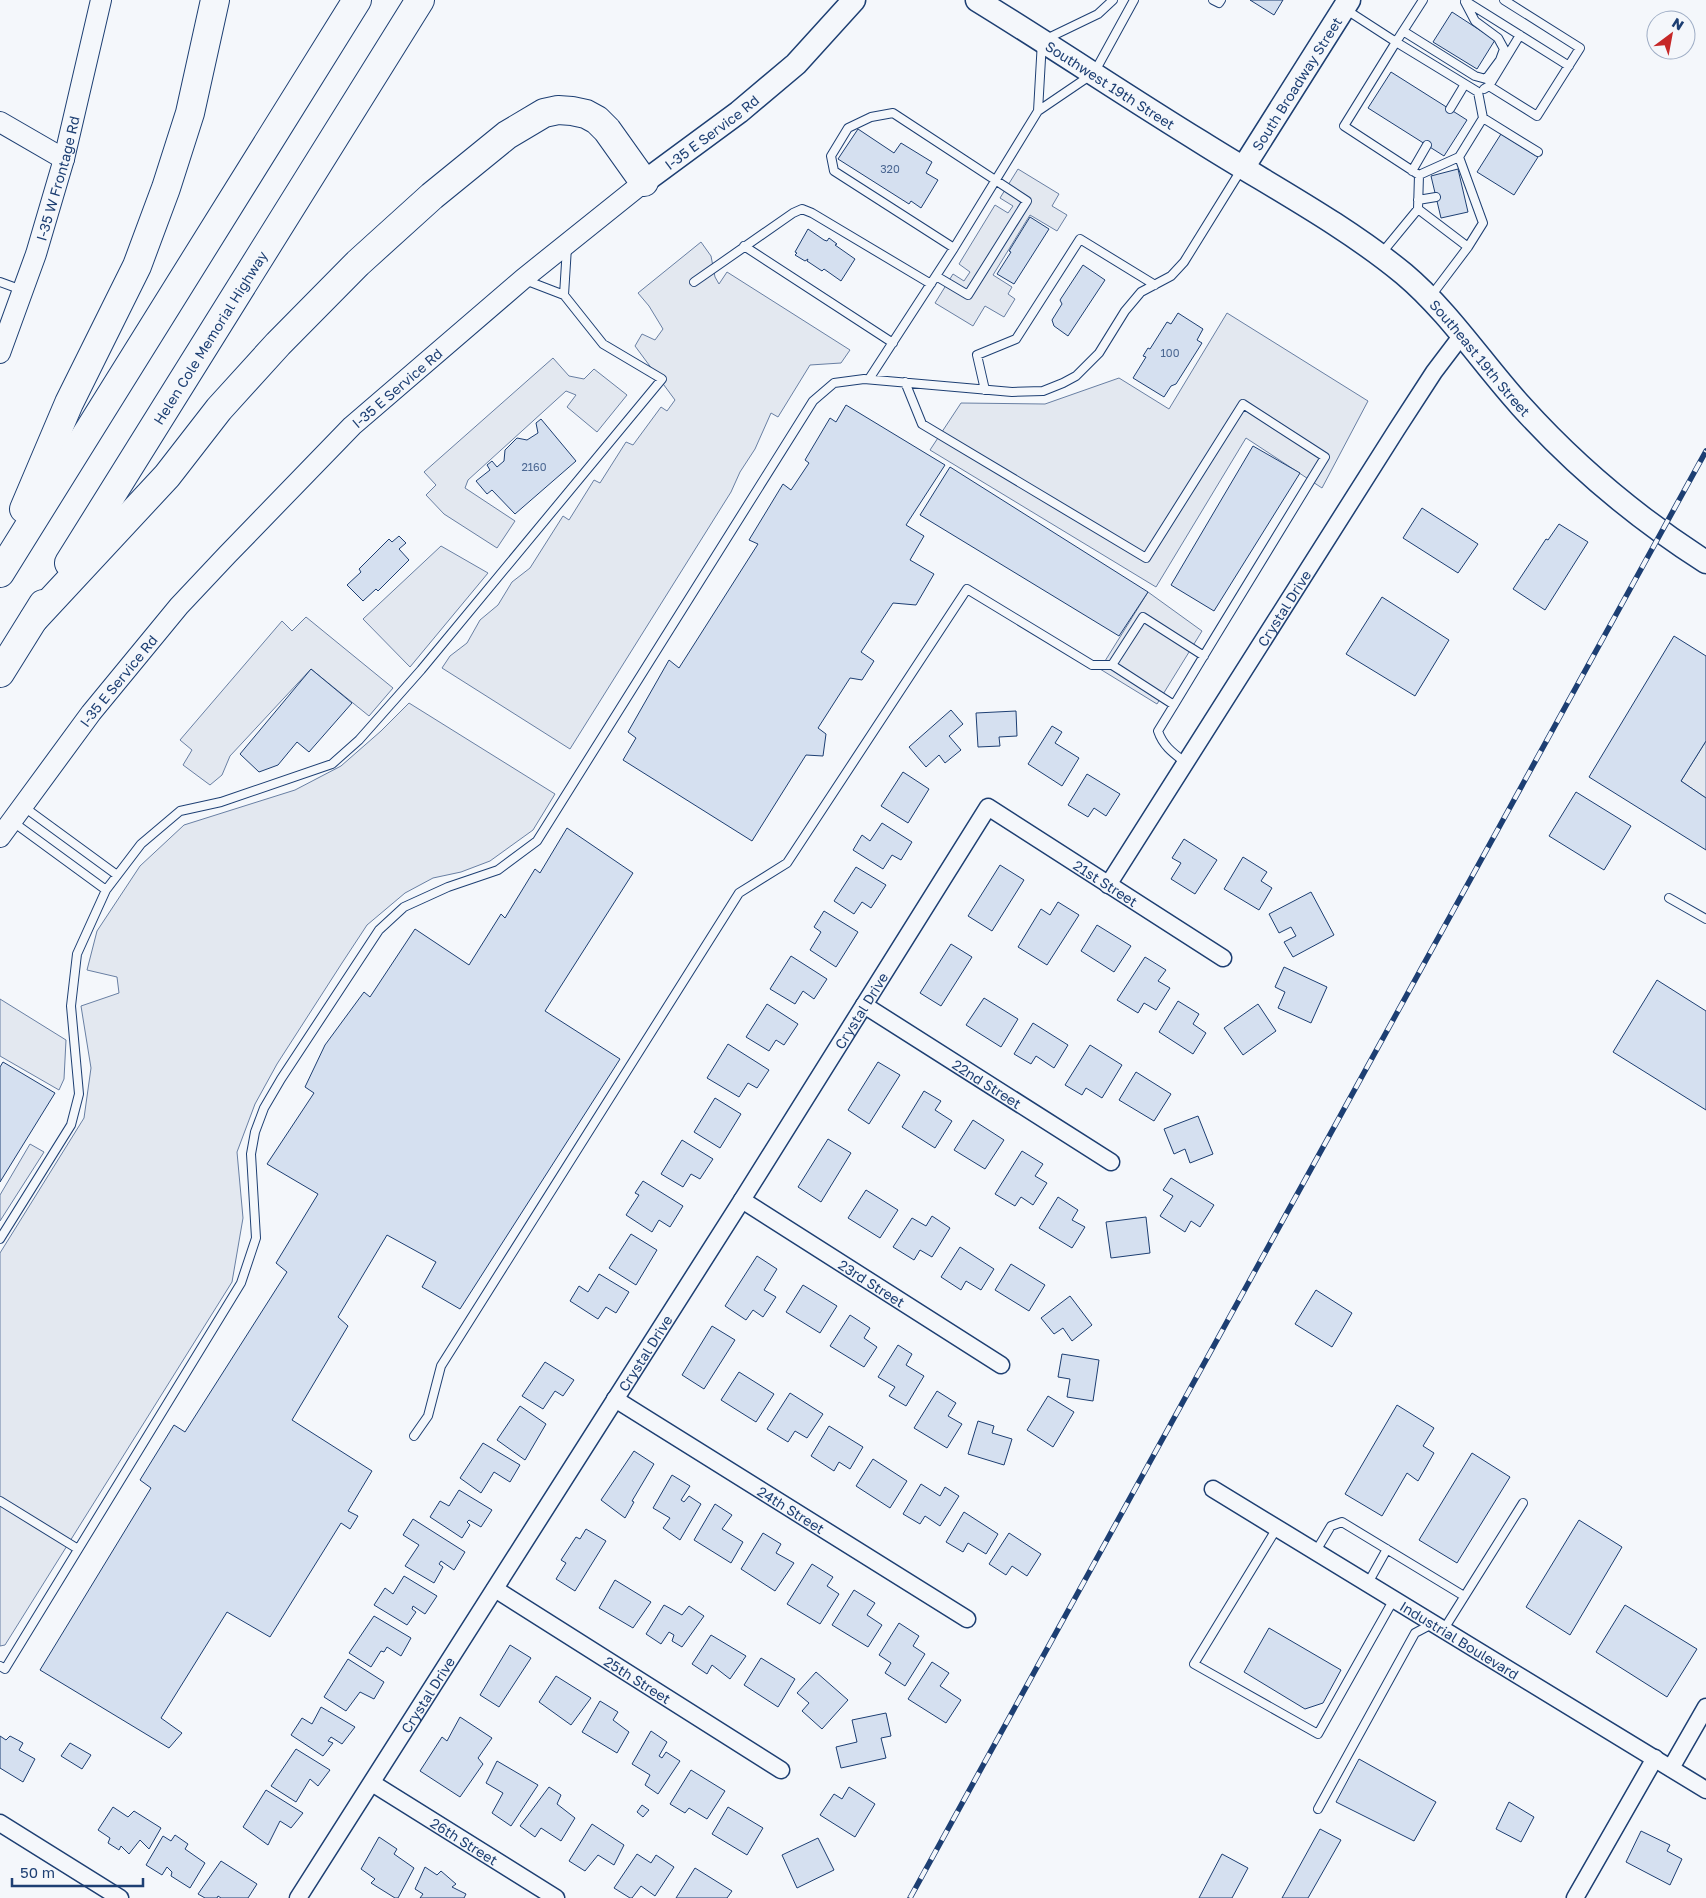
<svg xmlns="http://www.w3.org/2000/svg" width="1706" height="1898" viewBox="0 0 1706 1898" font-family="'Golos Text',sans-serif">
	<rect width="100%" height="100%" fill="#f4f7fb"/>
	<path fill="#e3e8f0" stroke="#687fa3" d="M1018 169 1059 194 1052 206 1067 215 1057 231 1030 215 993 275 1012 287 1008 294 1015 299 1004 317 985 306 973 326 935 303 953 274 964 281 970 272 959 264 995 205 1008 213 1013 206 1000 198Z
		M701 242 711 256 715 277 719 284 727 272 850 350 841 363 810 365 778 417 771 413 755 449 740 472 731 492 570 749 442 668 450 656 467 643 480 620 498 605 512 582 530 568 563 516 569 520 594 480 600 483 626 442 633 445 661 407 667 411 675 400 635 346 642 334 655 340 663 329 649 306 638 293Z
		M1227 313 1368 401 1322 488 1246 438 1156 587 930 450 961 403 1045 404 1119 378 1169 409Z
		M553 358 569 376 584 379 594 369 627 395 597 432 567 407 576 395 566 391 468 480 465 488 515 521 497 548 444 514 426 495 436 485 424 472Z
		M441 546 488 573 410 667 363 619Z
		M1148 592 1202 631 1157 704 1100 669Z
		M306 617 393 688 369 716 311 669 230 756 222 775 210 785 183 765 192 750 180 740 282 621 292 631Z
		M409 703 555 794 533 830 490 861 461 872 433 878 405 893 367 925 342 963 277 1064 255 1104 237 1152 243 1218 232 1282 5 1645 0 1646V1253L84 1118 91 1068 81 1006 119 993 117 977 87 970 97 931 140 866 184 825 295 790 341 766 381 731Z
		M1706 741V798L1681 781Z
		M0 999 66 1040 64 1079 59 1090 0 1056Z
		M30 1144 44 1152 0 1221V1195Z"/>
	<path fill="#d5e0f0" stroke="#1d3f73" d="M1250 0H1283L1274 15Z
		M1452 12 1495 40 1477 69 1433 42Z
		M1391 72 1467 120 1444 156 1368 108Z
		M858 129 894 153 901 143 932 162 926 173 938 180 921 208 911 201 909 204 838 159Z
		M1501 134 1538 157 1514 195 1477 172Z
		M1458 169 1468 212 1441 218 1431 176Z
		M1030 217 1049 229 1014 284 997 274 1011 252 1009 251Z
		M808 229 824 240 827 241 829 238 837 244 835 245 855 259 841 281 824 269 822 271 807 261 808 259 805 261 795 255 797 253 795 252Z
		M1083 265 1105 280 1068 336 1054 326 1052 320 1062 304 1060 300Z
		M1178 313 1203 329 1197 340 1202 343 1176 384 1171 386 1164 397 1133 378 1146 357 1143 356 1148 348 1150 349 1167 322 1171 324Z
		M846 405 945 465 906 525 924 536 910 560 934 574 916 605 893 603 861 652 874 661 862 680 850 678 818 728 826 734 823 756 806 755 752 841 623 760 636 738 628 732 669 660 679 668 758 544 749 540 783 484 791 490 809 463 805 460 830 418 836 422Z
		M541 419 576 461 515 514 492 490 487 494 476 481 490 470 487 465 492 461 497 467 504 461 505 450 517 438 527 440 538 433 536 423Z
		M1253 446 1300 473 1214 611 1171 585Z
		M950 467 1148 592 1119 636 920 515Z
		M1422 508 1478 544 1458 573 1403 538Z
		M1559 524 1588 542 1545 610 1513 589 1546 539 1548 540Z
		M399 536 406 543 399 549 409 560 378 591 376 589 363 601 347 585 361 572 359 569 389 539 392 542Z
		M1382 597 1449 640 1415 696 1346 654Z
		M1674 636 1706 656V741L1681 781 1706 798V850L1589 777Z
		M311 669 352 703 309 752 297 742 278 765 259 772 240 754Z
		M951 710 963 724 949 736 961 750 945 763 939 755 926 767 909 747Z
		M1016 711 1017 736 999 737 1000 746 978 747 976 713Z
		M1052 726 1062 732 1055 743 1079 758 1062 786 1028 764Z
		M903 772 929 789 908 823 881 806Z
		M1087 774 1120 794 1106 816 1094 808 1088 817 1068 805Z
		M1576 792 1631 826 1604 870 1549 836Z
		M882 823 912 842 901 860 892 855 883 869 853 850 862 835 870 841Z
		M567 828 633 873 545 1011 620 1059 460 1309 422 1287 436 1262 387 1235 338 1317 348 1326 292 1420 372 1471 348 1511 358 1516 350 1529 341 1523 270 1637 227 1612 161 1718 182 1733 169 1748 40 1670 151 1488 140 1480 174 1425 185 1432 287 1272 276 1263 318 1194 267 1164 314 1093 305 1087 325 1045 364 992 370 997 415 929 469 965 501 914 505 918 535 869 540 873Z
		M1184 839 1217 860 1195 894 1171 879 1181 863 1172 858Z
		M1243 857 1267 872 1261 881 1272 888 1259 910 1224 889Z
		M1000 865 1024 880 992 931 968 916Z
		M856 867 886 885 871 908 862 902 854 914 834 901Z
		M1311 892 1334 935 1293 957 1284 942 1296 936 1291 927 1279 933 1269 914Z
		M1058 902 1079 915 1047 965 1018 947 1041 909 1050 915Z
		M824 911 858 932 836 967 810 950 821 932 814 927Z
		M1097 925 1131 946 1114 972 1081 951Z
		M951 944 972 957 941 1006 920 993Z
		M791 956 827 979 814 999 803 991 795 1004 770 989Z
		M1145 957 1166 970 1158 981 1170 988 1156 1010 1144 1003 1138 1013 1117 1000Z
		M1284 967 1327 987 1311 1023 1278 1008 1285 992 1275 987Z
		M1657 980 1706 1011V1110L1613 1052Z
		M984 998 1018 1019 1001 1047 966 1025Z
		M1178 1001 1199 1014 1193 1024 1206 1033 1193 1054 1159 1032Z
		M767 1004 798 1024 784 1045 776 1040 769 1051 746 1037Z
		M1258 1004 1276 1031 1243 1055 1224 1028Z
		M1033 1023 1068 1045 1054 1068 1036 1056 1031 1064 1014 1054Z
		M728 1044 769 1070 757 1088 748 1083 739 1097 707 1078Z
		M1090 1045 1122 1065 1102 1098 1086 1088 1082 1095 1065 1085Z
		M3 1062 55 1093 0 1182V1067Z
		M878 1062 900 1075 869 1124 848 1110Z
		M1136 1072 1171 1094 1154 1121 1119 1100Z
		M924 1091 941 1101 935 1110 952 1121 935 1148 902 1127Z
		M715 1098 741 1114 720 1148 694 1132Z
		M1198 1116 1213 1154 1190 1163 1185 1149 1174 1154 1164 1129Z
		M973 1120 1004 1140 985 1169 954 1150Z
		M828 1139 851 1153 821 1202 798 1187Z
		M682 1140 713 1159 700 1179 691 1174 683 1187 661 1174Z
		M1022 1151 1043 1164 1035 1176 1047 1183 1033 1205 1021 1197 1015 1206 995 1194Z
		M1171 1178 1214 1205 1200 1227 1191 1221 1185 1232 1160 1216 1173 1196 1163 1190Z
		M643 1181 683 1206 670 1227 659 1220 652 1232 626 1215 639 1195 635 1193Z
		M866 1190 898 1210 880 1238 848 1218Z
		M1058 1197 1078 1210 1072 1220 1085 1227 1072 1248 1039 1228Z
		M932 1216 950 1228 932 1257 920 1250 914 1260 893 1247 912 1218 926 1226Z
		M1146 1217 1150 1253 1111 1258 1106 1222Z
		M631 1234 657 1250 636 1285 609 1268Z
		M960 1247 994 1269 981 1290 966 1281 961 1290 941 1277Z
		M757 1256 777 1269 764 1290 776 1297 763 1317 753 1310 746 1320 725 1306Z
		M1011 1264 1045 1285 1029 1311 995 1290Z
		M599 1274 629 1292 616 1313 606 1307 598 1319 570 1301 579 1286 588 1292Z
		M803 1285 837 1306 820 1333 786 1312Z
		M1316 1290 1352 1313 1332 1347 1295 1324Z
		M1070 1296 1092 1325 1072 1341 1063 1328 1054 1334 1041 1318Z
		M850 1315 870 1328 864 1338 877 1347 864 1367 830 1346Z
		M712 1326 735 1340 704 1389 682 1375Z
		M898 1345 912 1354 906 1365 924 1376 906 1406 889 1396 895 1387 878 1377Z
		M1062 1354 1099 1360 1093 1401 1067 1397 1070 1379 1058 1377Z
		M545 1362 574 1380 563 1396 555 1391 543 1409 522 1396Z
		M739 1372 774 1394 756 1422 721 1400Z
		M937 1391 956 1403 948 1416 962 1424 947 1448 914 1428Z
		M790 1393 823 1414 807 1438 795 1431 788 1442 767 1429Z
		M1048 1396 1074 1412 1053 1447 1027 1430Z
		M1397 1405 1434 1428 1423 1446 1434 1453 1418 1481 1407 1473 1382 1516 1345 1494Z
		M520 1406 546 1424 525 1460 497 1440Z
		M978 1421 994 1426 992 1433 1012 1439 1004 1465 968 1454Z
		M829 1426 863 1447 850 1469 839 1462 834 1471 811 1456Z
		M483 1443 520 1465 510 1482 494 1472 481 1493 460 1478Z
		M634 1451 654 1464 632 1501 634 1502 625 1518 601 1500Z
		M1472 1453 1510 1477 1457 1563 1419 1540Z
		M873 1459 907 1481 890 1508 856 1486Z
		M672 1475 690 1486 681 1500 684 1502 689 1496 701 1504 680 1540 663 1528 670 1518 653 1508Z
		M921 1484 940 1496 945 1487 959 1496 940 1526 925 1516 920 1524 903 1514Z
		M459 1490 492 1510 481 1527 469 1520 467 1522 470 1525 462 1538 430 1517 440 1501 449 1506Z
		M715 1504 732 1515 722 1529 743 1542 731 1563 694 1540Z
		M964 1512 998 1534 986 1554 968 1543 963 1552 946 1542Z
		M413 1519 465 1552 454 1570 441 1561 439 1564 443 1567 434 1583 405 1566 419 1545 403 1535Z
		M1579 1520 1622 1547 1570 1635 1526 1607Z
		M586 1529 606 1541 575 1591 556 1579 566 1563 561 1560 576 1537 580 1539Z
		M763 1533 781 1544 776 1553 794 1563 775 1591 741 1569Z
		M1009 1533 1041 1554 1027 1576 1012 1566 1006 1575 989 1564Z
		M812 1564 833 1577 827 1586 839 1594 820 1624 787 1604Z
		M404 1576 437 1596 425 1614 413 1606 412 1609 416 1612 407 1625 374 1605 385 1588 393 1594Z
		M615 1580 651 1602 633 1628 599 1608Z
		M854 1590 875 1603 867 1615 882 1625 868 1647 832 1625Z
		M664 1605 682 1615 689 1606 704 1616 682 1647 672 1641 674 1635 669 1632 661 1644 646 1634Z
		M1625 1605 1697 1649 1667 1697 1596 1652Z
		M374 1616 411 1638 401 1656 387 1647 384 1652 381 1651 371 1667 349 1653Z
		M899 1623 919 1636 913 1646 925 1654 905 1686 885 1673 891 1663 879 1655Z
		M1269 1628 1341 1670 1323 1703 1305 1709 1244 1672Z
		M711 1635 746 1656 730 1679 712 1665 707 1674 692 1664Z
		M510 1645 531 1658 499 1707 480 1695Z
		M761 1658 795 1679 778 1707 744 1685Z
		M348 1659 384 1682 374 1699 360 1692 346 1711 324 1697Z
		M932 1662 949 1673 940 1686 961 1700 946 1723 908 1699Z
		M816 1672 848 1700 822 1729 802 1711 809 1703 797 1693Z
		M556 1676 591 1698 571 1725 539 1702Z
		M600 1701 618 1712 613 1720 629 1732 617 1753 582 1732Z
		M321 1707 355 1727 342 1744 331 1737 328 1741 333 1743 323 1756 291 1735 302 1718 312 1724Z
		M886 1713 891 1736 881 1738 886 1758 841 1768 836 1747 857 1742 852 1720Z
		M460 1717 492 1738 478 1758 483 1764 460 1797 420 1771 442 1737 447 1741Z
		M651 1731 667 1742 659 1756 662 1758 666 1752 680 1761 658 1794 645 1785 650 1775 632 1764Z
		M0 1736 6 1740 10 1736 23 1743 19 1750 35 1759 23 1782 0 1768Z
		M70 1743 91 1755 82 1769 61 1756Z
		M296 1749 330 1770 318 1786 310 1779 296 1802 271 1786Z
		M1359 1759 1436 1802 1414 1841 1336 1802Z
		M497 1761 538 1785 511 1826 492 1813 503 1793 486 1783Z
		M691 1770 725 1791 707 1819 689 1808 685 1813 670 1804Z
		M549 1787 561 1795 557 1804 575 1818 561 1841 541 1828 535 1837 520 1826Z
		M849 1787 875 1804 855 1837 820 1815 834 1794 842 1799Z
		M266 1790 303 1813 291 1828 280 1821 268 1845 243 1827Z
		M1509 1802 1534 1817 1521 1842 1496 1829Z
		M642 1805 649 1810 643 1817 637 1812Z
		M113 1807 128 1817 134 1811 161 1828 149 1849 140 1840 129 1854 121 1846 119 1850 108 1843 110 1838 98 1830Z
		M728 1807 763 1828 747 1855 712 1834Z
		M592 1824 624 1845 614 1865 598 1855 585 1871 569 1861Z
		M1320 1829 1341 1840 1308 1898H1282Z
		M1641 1831 1670 1845 1667 1851 1682 1859 1670 1885 1626 1862Z
		M175 1835 188 1844 185 1849 205 1863 190 1888 171 1876 172 1872 167 1867 162 1875 146 1865 163 1836 171 1841Z
		M379 1837 397 1849 394 1854 414 1868 398 1898H395L371 1883 375 1879 361 1869Z
		M818 1838 834 1870 797 1888 782 1855Z
		M637 1854 651 1863 656 1855 674 1867 655 1896 641 1886 632 1898H630L614 1888Z
		M1222 1854 1248 1868 1232 1898H1199Z
		M221 1861 257 1884 248 1898H221L218 1896 217 1898H205L198 1894Z
		M425 1867 437 1875 441 1871 456 1884 452 1887 466 1894 464 1898H420L423 1894 415 1889Z
		M695 1868 732 1891 727 1898H676Z"/>
	<g fill="none" stroke-linecap="round" stroke-linejoin="round">
		<defs>
			<path id="service" d="M1213 0 1219 3 1221 0
				M1467 2 1569 66
				M1345 9 1396 42 1344 126 1419 175 1418 209 1468 247 1431 296
				M1403 31 1475 76 1486 79 1500 60 1504 49 1498 38 1475 21 1465 2
				M1489 86 1537 116 1580 48 1504 0
				M1484 89 1489 86 1520 35
				M1450 109 1465 84
				M1038 111 1042 41 1098 14 1113 0
				M1483 118 1538 152
				M1459 157 1483 223 1468 247
				M1412 171 1427 145
				M1419 175 1459 157 1483 118 1478 92 1396 42 1423 0
				M1418 200 1436 197
				M744 246 893 343
				M1381 254 1418 209
				M936 276 968 295 1027 201 893 113 871 117 848 128 831 156 834 171 954 248
				M0 282 22 290
				M694 282 793 213 802 209 812 213 931 284
				M564 295 567 247
				M869 379 954 248 1038 111 1094 73 1134 0
				M905 382 922 424 1146 558 1243 404 1325 457C1275 539 1224 622 1174 705L1112 665 1143 617 1204 656
				M985 390 977 355 1016 339 1080 239 1155 285
				M1174 705 1158 731C1163 746 1173 753 1186 763
				M24 807 117 875
				M13 822 106 890
				M1669 898 1706 919
				M0 1239 71 1125 79 1094 71 1006 77 954 106 890 141 844 180 811 221 802 332 764 359 740 421 670 662 379 603 344 564 295 525 280
				M414 1436 428 1416 441 1366 739 893 787 863 967 589 1092 665H1112
				M0 1501 78 1549
				M1277 1528 1194 1664 1318 1734 1394 1599
				M1316 1551 1331 1526 1342 1522 1464 1596
				M1368 1583 1387 1549
				M1444 1629 1523 1503
				M0 1666 5 1669 241 1283 256 1238 251 1154 255 1132 264 1108 281 1079 379 930 404 907 448 887 498 870 537 841 813 401 834 383 864 379 1012 392 1043 391 1063 383 1076 376 1099 353 1125 311 1141 292 1171 276 1184 262 1241 170
				M1318 1809 1415 1633 1432 1624"/>
			<g id="minor">
				<path id="s1" d="M1108 885 1397 429 1434 372 1462 335"/>
				<path id="s2" d="M864 1005 1111 1162"/>
				<path id="s3" d="M742 1200 1001 1365"/>
				<path id="s4" d="M615 1399 967 1619"/>
				<path id="s5" d="M1213 1489 1706 1790"/>
				<path id="s6" d="M495 1589 781 1770"/>
				<path d="M1671 1768 1706 1707"/>
				<path id="s7" d="M372 1783 556 1898"/>
				<path d="M0 1823 120 1898"/>
				<path id="s8" d="M298 1898 742 1200 988 807 1223 958"/>
				<path d="M1575 1898 1655 1758"/>
			</g>
			<g id="tertiary">
				<path d="M0 122 64 159"/>
				<path id="s9" d="M0 353 36 254 64 159 101 0"/>
				<path id="s10" d="M0 837 91 713 179 606 227 555 352 426 523 279 644 182"/>
			</g>
			<g id="secondary">
				<path id="s11" d="M977 0C1052 46 1126 96 1201 142 1269 185 1342 223 1404 274 1449 312 1482 363 1521 406 1576 467 1637 518 1706 562"/>
				<path id="s12" d="M1243 168 1349 0"/>
				<path id="s13" d="M644 182 739 112 796 64 854 0"/>
			</g>
			<g id="motorway">
				<path d="M24 509 69 403 137 266 166 188 190 113 215 0"/>
				<path id="s14" d="M69 563 420 0"/>
				<path d="M0 573 357 0"/>
				<path d="M34 619 167 476 219 409 278 344 358 263 432 196 507 135 544 113 558 110 572 111 586 114 597 120 607 130 644 182"/>
				<path d="M0 673 43 604"/>
			</g>
		</defs>
		<use href="#service" stroke="#1d3f73" stroke-width="10"/>
		<use href="#minor" stroke="#1d3f73" stroke-width="19"/>
		<use href="#tertiary" stroke="#1d3f73" stroke-width="22"/>
		<use href="#secondary" stroke="#1d3f73" stroke-width="25"/>
		<use href="#motorway" stroke="#1d3f73" stroke-width="30"/>
		<use href="#service" stroke="#f4f7fb" stroke-width="8"/>
		<use href="#minor" stroke="#f4f7fb" stroke-width="16"/>
		<use href="#tertiary" stroke="#f4f7fb" stroke-width="20"/>
		<use href="#secondary" stroke="#f4f7fb" stroke-width="22"/>
		<use href="#motorway" stroke="#f4f7fb" stroke-width="28"/>
		<defs>
			<path id="rail" d="M910 1898 1706 451"/>
		</defs>
		<use href="#rail" stroke="#1d3f73" stroke-width="5.5"/>
		<use href="#rail" stroke="#f4f7fb" stroke-width="4" stroke-dasharray="11" stroke-linecap="butt"/>
	</g>
	<g text-anchor="middle" dominant-baseline="central" stroke-width="4" stroke-linejoin="round" paint-order="stroke">
		<g font-size="11" fill="#4b6792">
			<text x="890" y="168">320</text>
			<text x="1170" y="352">100</text>
			<text x="534" y="466">2160</text>
		</g>
		<g font-size="14" fill="#1d3f73" stroke="#f4f7fb">
			<text stroke="none"><textPath href="#s11" startOffset="158">Southwest 19th Street</textPath></text>
			<text stroke="none"><textPath href="#s12" startOffset="100">South Broadway Street</textPath></text>
			<text stroke="none"><textPath href="#s13" startOffset="84">I-35 E Service Rd</textPath></text>
			<text stroke="none"><textPath href="#s9" startOffset="184">I-35 W Frontage Rd</textPath></text>
			<text stroke="none"><textPath href="#s14" startOffset="266">Helen Cole Memorial Highway</textPath></text>
			<text stroke="none"><textPath href="#s11" startOffset="621">Southeast 19th Street</textPath></text>
			<text stroke="none"><textPath href="#s10" startOffset="601">I-35 E Service Rd</textPath></text>
			<text stroke="none"><textPath href="#s1" startOffset="328">Crystal Drive</textPath></text>
			<text stroke="none"><textPath href="#s10" startOffset="196">I-35 E Service Rd</textPath></text>
			<text stroke="none"><textPath href="#s8" startOffset="1431">21st Street</textPath></text>
			<text stroke="none"><textPath href="#s8" startOffset="1051">Crystal Drive</textPath></text>
			<text stroke="none"><textPath href="#s2" startOffset="146">22nd Street</textPath></text>
			<text stroke="none"><textPath href="#s3" startOffset="154">23rd Street</textPath></text>
			<text stroke="none"><textPath href="#s8" startOffset="646">Crystal Drive</textPath></text>
			<text stroke="none"><textPath href="#s4" startOffset="208">24th Street</textPath></text>
			<text stroke="none"><textPath href="#s5" startOffset="289">Industrial Boulevard</textPath></text>
			<text stroke="none"><textPath href="#s6" startOffset="169">25th Street</textPath></text>
			<text stroke="none"><textPath href="#s8" startOffset="241">Crystal Drive</textPath></text>
			<text stroke="none"><textPath href="#s7" startOffset="109">26th Street</textPath></text>
		</g>
	</g>
	<g transform="translate(1671 35) rotate(32)"><circle r="24" fill="#f4f7fb" stroke="#9eadc5"/>
	<path d="M0-4L9 19L0 12L-9 19Z" fill="#c62828"/>
	<text y="-8" font-size="14" font-weight="bold" text-anchor="middle" fill="#1d3f73">N</text>
	</g>
	<path d="M12 1878v8h131v-8" fill="none" stroke="#1d3f73" stroke-width="2.5"/>
	<text x="20" y="1878" font-size="15" fill="#1d3f73" stroke="#f4f7fb" stroke-width="4" paint-order="stroke">50 m</text>
</svg>
